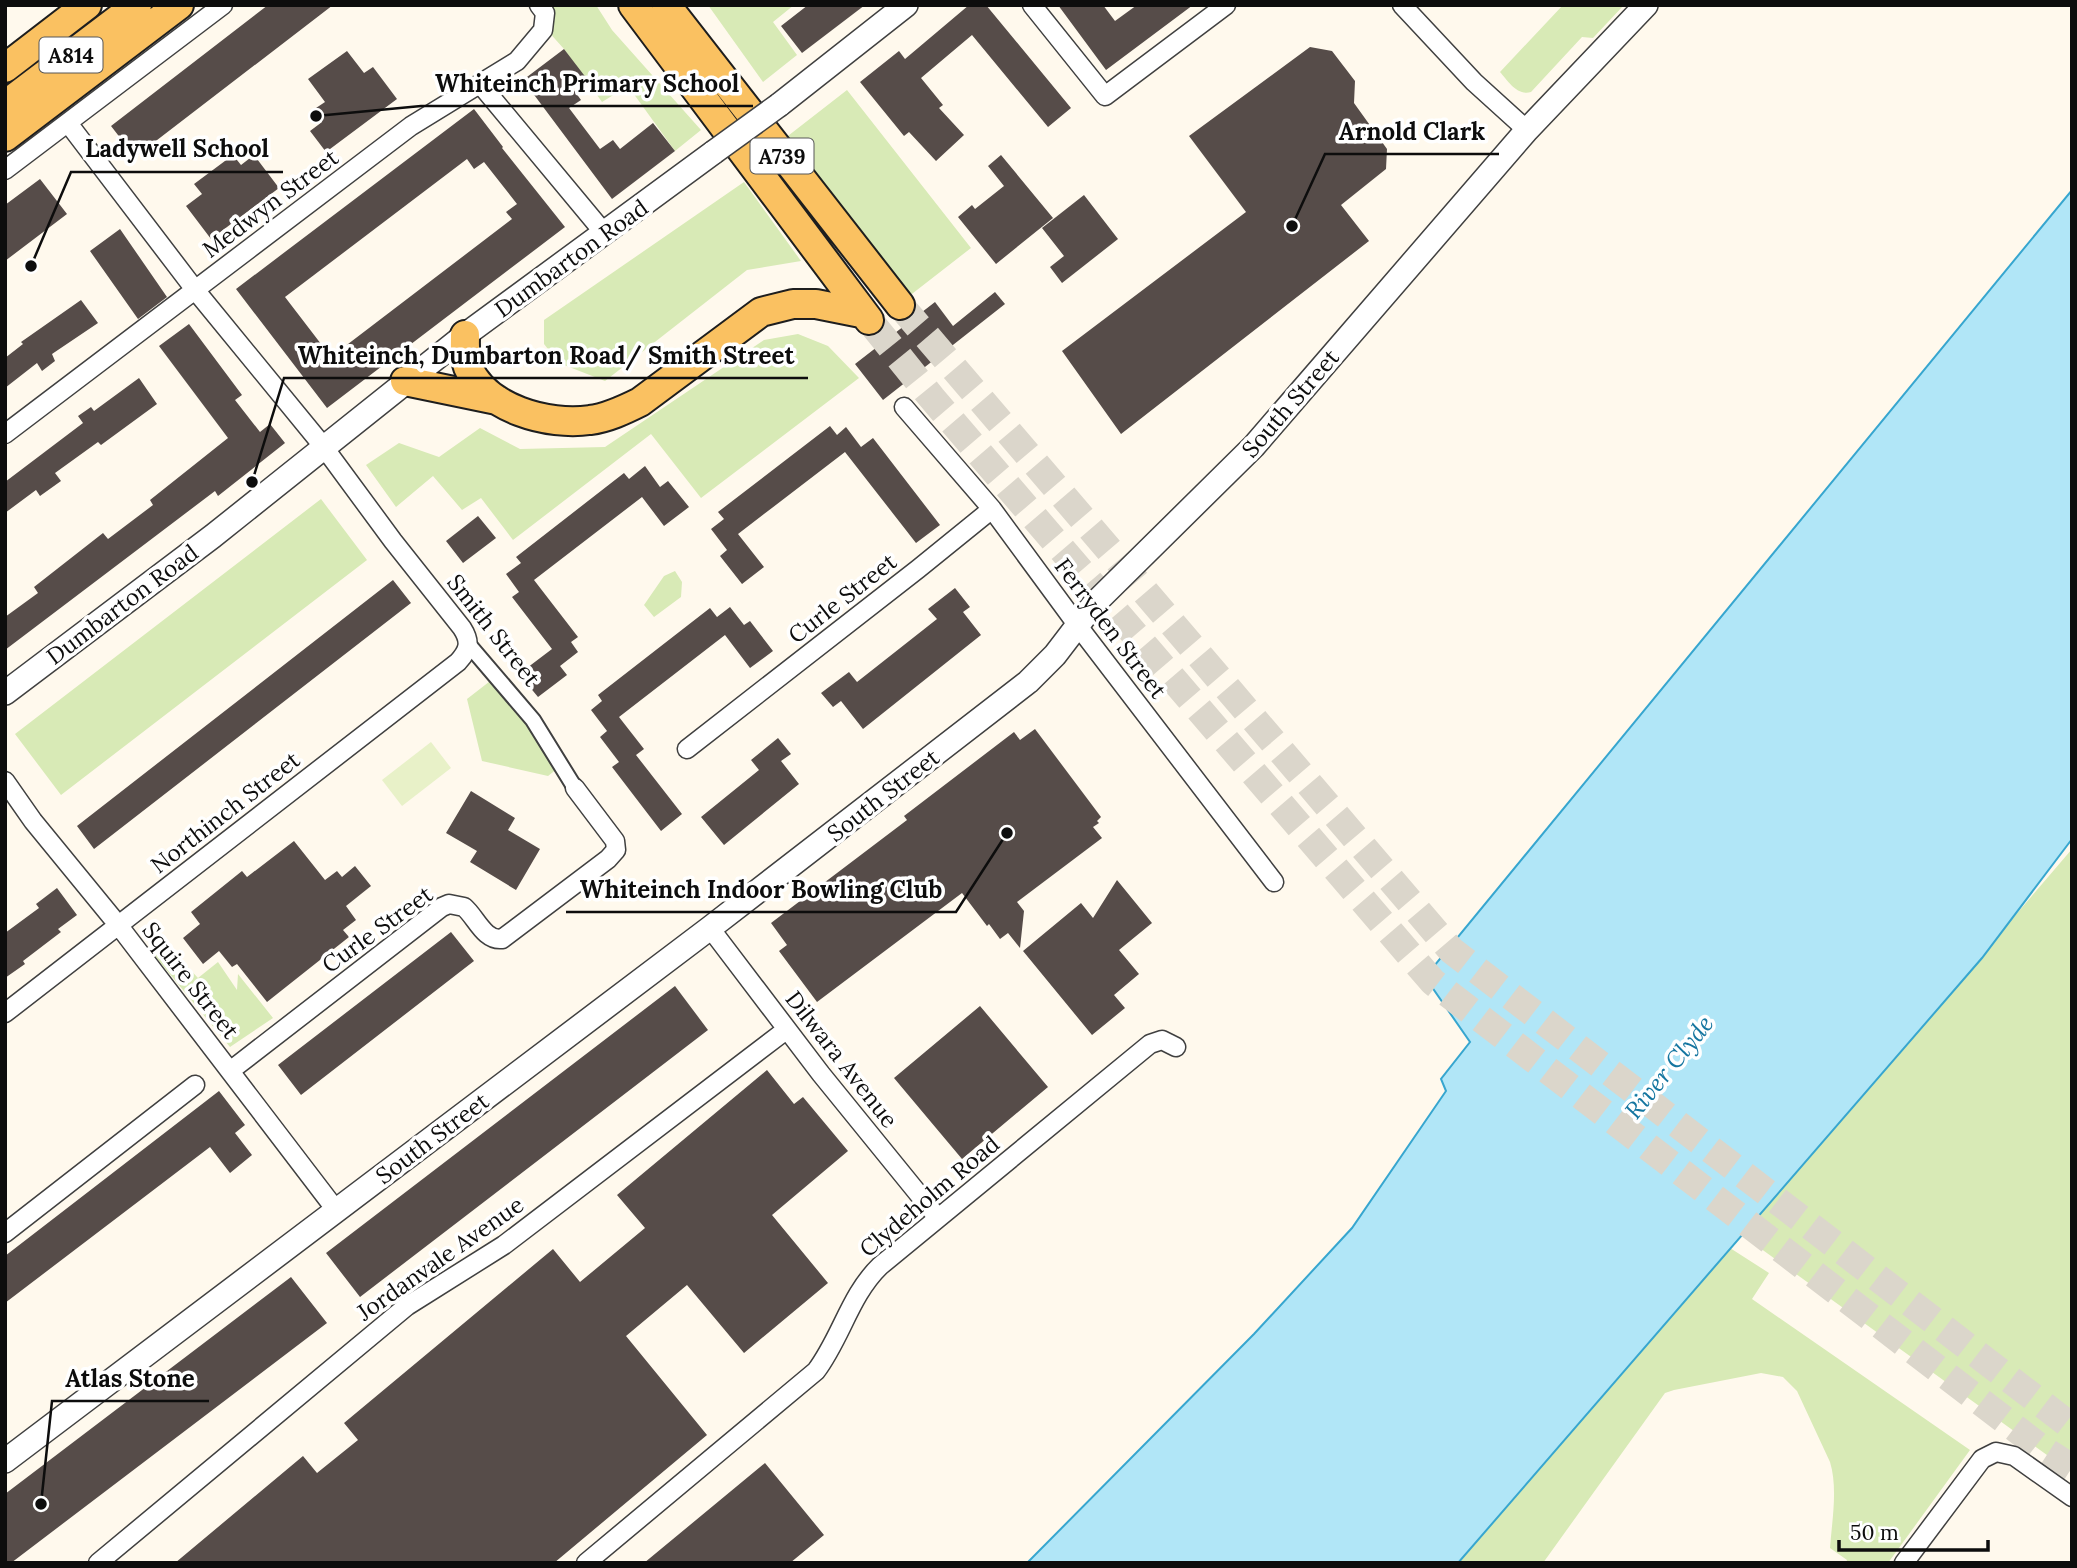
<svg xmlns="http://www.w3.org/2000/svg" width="2077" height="1568" viewBox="0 0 2077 1568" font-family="Lora,serif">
	<rect width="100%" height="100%" fill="#fff9ed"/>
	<path fill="#d8eab6" d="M543 5H596L612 30 701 130 675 151 628 86 602 102 564 49 538 20Z
		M708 5H794L773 22 797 55 763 82Z
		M1563 5H1624L1593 38 1582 37 1531 92C1517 96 1508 81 1500 72Z
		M847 90 971 248 908 297 784 139Z
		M744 182 801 261 747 270 605 381 559 363 544 344V320Z
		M798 334 828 346 859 378 701 498 651 434 513 540 481 498 462 510 433 476 396 507 366 465 399 443 439 457 480 428 520 449 605 447 764 340Z
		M321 499 367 560 61 795 15 734Z
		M675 571 682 582 681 597 654 617 644 605 664 576Z
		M494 678 562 765 548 776 482 761 467 699Z
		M2072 849V1473L1742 1235Z
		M162 939 198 978 218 962 237 990 238 974 273 1018 230 1047 150 950Z
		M1730 1248 1769 1273 1752 1299 1970 1450 1888 1563H1846L1847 1560 1830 1548C1832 1520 1838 1488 1830 1462L1797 1391 1783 1377 1761 1373 1674 1390 1665 1393 1543 1563H1458Z"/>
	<path fill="#e8f1c8" d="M431 742 451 768 402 806 382 780Z"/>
	<path fill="#b1e6f7" stroke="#37a6cf" stroke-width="2" d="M2072 190V839L1982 958 1458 1563H1027L1254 1334 1352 1228 1446 1091 1441 1079 1470 1042 1425 977Z"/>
	<path fill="#564c49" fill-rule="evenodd" d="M268 5H333L135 157 111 126Z
		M808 5H865L802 53 781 26Z
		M969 5H986L1071 108 1048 127 972 35 921 78 943 105 939 108 964 135 936 161 909 132 904 136 860 82 899 51 905 59Z
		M1058 5H1103L1115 21 1137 5H1193L1106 70Z
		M1310 47 1332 51 1355 81 1354 103 1387 149 1386 169 1341 205 1369 241 1121 434 1062 351 1246 212 1189 136Z
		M564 49 587 79 573 89 581 100 569 108 600 149 613 140 620 149 653 123 675 151 612 199 523 80Z
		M347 51 364 73 373 67 397 99 326 152 310 131 322 122 313 110 325 102 308 79Z
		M474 109 503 147 502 148 565 227 327 408 236 289ZM467 159 474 169 484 162 517 204 506 212 512 219 331 357 285 297Z
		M233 155 241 165 254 155 279 188 211 239 186 206 202 194 194 184Z
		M1001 155 1053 218 996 264 958 217 972 205 975 209 1004 186 988 166Z
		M40 179 67 214 5 261V205Z
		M1084 195 1118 239 1062 283 1050 267 1064 256 1042 228Z
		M120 229 167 297 138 319 90 251Z
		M995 292 1005 304 883 400 855 364 935 302 953 326Z
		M81 300 98 323 52 354 55 361 42 371 37 363 5 388V358L23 344 21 342Z
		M189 324 242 395 235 400 260 432 270 424 285 443 218 496 215 491 5 650V617L38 593 34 587 103 533 108 539 153 505 150 500 228 438 159 346Z
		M139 378 157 404 101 445 98 442 55 473 61 481 40 496 36 490 5 513V482L83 423 78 416 91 407 94 411Z
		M830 426 837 435 846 427 861 447 873 438 940 525 916 543 845 452 738 534 764 567 742 584 720 556 727 550 711 529 724 519 718 512Z
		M645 466 660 487 668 481 689 507 664 526 642 497 534 580 578 637 571 642 578 652 560 666 567 675 538 697 519 674 552 649 512 597 519 592 506 574 521 563 516 557 624 473 629 479Z
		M478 516 496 538 463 563 446 541Z
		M393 580 411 603 94 849 77 826Z
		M955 588 970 607 963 612 981 635 863 729 841 701 833 707 821 693 849 672 857 682 937 619 928 609Z
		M730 607 744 625 750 621 773 651 750 668 725 635 619 717 644 749 636 755 682 814 661 831 612 767 619 762 600 737 607 731 591 710 602 701 598 695 710 608 717 617Z
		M1035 729 1101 817 1097 821 1099 823 1093 827 1102 838 1017 902 1024 911 1020 948 1008 933 1000 939 989 924 987 926 962 893 817 1002 779 951 787 945 771 923 907 820 904 816 1014 732 1020 740Z
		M778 738 791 754 781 761 799 784 724 845 701 817 759 770 751 760Z
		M471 791 515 818 508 830 540 849 516 890 470 862 477 851 446 833Z
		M294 841 325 880 337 871 342 877 355 866 371 886 346 906 356 920 343 930 349 937 267 1002 237 964 232 967 219 951 203 964 183 938 200 924 191 912 242 871 247 877Z
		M1117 880 1152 923 1119 950 1139 974 1114 995 1125 1008 1092 1035 1023 951 1081 903 1093 918Z
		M57 888 77 915 58 929 61 932 23 961 25 964 5 978V933L39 908 36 904Z
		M451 932 474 961 301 1095 278 1065Z
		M675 986 708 1030 360 1297 326 1253Z
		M980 1006 1048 1087 962 1159 894 1078Z
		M767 1070 794 1104 803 1097 848 1151 772 1215 828 1283 744 1353 687 1285 626 1336 707 1435 554 1563H175L303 1456 317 1473 358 1440 344 1423 553 1249 580 1282 645 1228 617 1195Z
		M219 1091 245 1125 235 1133 252 1155 230 1173 210 1147 5 1303V1256Z
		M291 1277 327 1323 11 1563H5V1494Z
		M765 1463 824 1535 790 1563H644Z"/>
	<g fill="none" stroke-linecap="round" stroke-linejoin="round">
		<path stroke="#dbd6cb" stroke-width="28" stroke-dasharray="28 14" stroke-linecap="butt" d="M900 305 1451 950 2072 1427
			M873 325 932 398 1433 982 2041 1448 2072 1468"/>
		<defs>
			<path id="pedestrian" d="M469 645 533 720 575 788"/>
			<path id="minor" d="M1032 5 1105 96 1226 5
				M1402 5 1474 82 1527 130
				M481 85 605 234
				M5 170 223 5
				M904 407 992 509 1078 626 1274 882
				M5 434 411 126 517 61 543 30 545 13 539 5
				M687 749 918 569 992 509
				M5 781 33 821 119 926 336 1210
				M710 928 821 1074 938 1218
				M5 1013 458 662C469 650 471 642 462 628L393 541 323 446 196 291 68 123
				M230 1071 442 907 449 904 464 907C476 917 484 941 502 939L608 859 616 850 615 841 575 788
				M5 1233 195 1085
				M98 1563 407 1306 504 1245 786 1030
				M586 1563 816 1371C841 1338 850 1295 880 1266L1150 1044 1162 1040 1176 1047
				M1904 1563 1982 1459 1996 1452 2014 1456 2072 1497"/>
			<path id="tertiary" d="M779 105 906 5
				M5 693 213 536 465 335 714 152
				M5 1461 710 928 1028 682 1055 655 1094 604 1254 446 1527 130 1646 5"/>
			<path id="primary" d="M633 5 869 320
				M666 5 900 305
				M5 68 87 5
				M5 105 137 5
				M5 137 179 5
				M465 335C465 346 464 357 468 367 486 409 548 426 590 420 607 418 624 410 640 402L761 312 793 304H816L861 313
				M405 381 497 400"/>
		</defs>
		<use href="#pedestrian" stroke="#404040" stroke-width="18"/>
		<use href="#minor" stroke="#404040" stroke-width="21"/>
		<use href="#tertiary" stroke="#404040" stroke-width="26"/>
		<use href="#primary" stroke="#1e1e1e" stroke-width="32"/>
		<use href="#pedestrian" stroke="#fff" stroke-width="14"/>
		<use href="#minor" stroke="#fff" stroke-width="18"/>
		<use href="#tertiary" stroke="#fff" stroke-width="23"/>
		<use href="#primary" stroke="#fac161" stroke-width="28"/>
		<defs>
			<path id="tertiary-bridge" d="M714 152 779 105"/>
		</defs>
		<use href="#tertiary-bridge" stroke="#404040" stroke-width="26" stroke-linecap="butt"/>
		<use href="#tertiary-bridge" stroke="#fff" stroke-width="23"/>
	</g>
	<g text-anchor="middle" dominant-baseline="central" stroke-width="7" stroke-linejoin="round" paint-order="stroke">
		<g fill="#fff" stroke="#565656" stroke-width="2">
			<rect x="39.5" y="37.5" width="63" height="35" rx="5"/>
			<rect x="750.5" y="138.5" width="63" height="35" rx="5"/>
		</g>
		<g font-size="21" font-weight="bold" fill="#0d0d0d">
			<text x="71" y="55">A814</text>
			<text x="782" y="156">A739</text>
		</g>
		<g font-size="23" fill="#0d0d0d" stroke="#fff">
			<text transform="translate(270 203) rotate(-37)">Medwyn Street</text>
			<text transform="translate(571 258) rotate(-36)">Dumbarton Road</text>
			<text transform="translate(1290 403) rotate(-49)">South Street</text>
			<text transform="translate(842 598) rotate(-38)">Curle Street</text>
			<text transform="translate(122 604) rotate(-37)">Dumbarton Road</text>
			<text transform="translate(1111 628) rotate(53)">Ferryden Street</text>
			<text transform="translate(494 630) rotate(52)">Smith Street</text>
			<text transform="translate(883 795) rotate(-38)">South Street</text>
			<text transform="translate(225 812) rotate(-38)">Northinch Street</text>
			<text transform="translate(377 929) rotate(-36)">Curle Street</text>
			<text transform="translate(191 980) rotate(52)">Squire Street</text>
			<text transform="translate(842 1059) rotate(52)">Dilwara Avenue</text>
			<text transform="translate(432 1138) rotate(-37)">South Street</text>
			<text transform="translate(929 1196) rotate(-40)">Clydeholm Road</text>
			<text transform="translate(440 1258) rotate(-35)">Jordanvale Avenue</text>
		</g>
		<g font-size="24" font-style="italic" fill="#1576a0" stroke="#fff">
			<text transform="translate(1669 1067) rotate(-51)">River Clyde</text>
		</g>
	</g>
	<path fill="none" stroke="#0d0d0d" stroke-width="2.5" d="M316 116L421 106H753M1292 226L1325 154H1499M31 266L71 172H283M252 482L284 378H808M1007 833L956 912H566M41 1504L52 1401H209"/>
	<g fill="#0d0d0d" stroke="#fff" stroke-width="2.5">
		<circle cx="316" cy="116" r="7"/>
		<circle cx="1292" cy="226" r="7"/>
		<circle cx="31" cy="266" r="7"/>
		<circle cx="252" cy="482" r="7"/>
		<circle cx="1007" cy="833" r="7"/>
		<circle cx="41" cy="1504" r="7"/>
	</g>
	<g font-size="24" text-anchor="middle" font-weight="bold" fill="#0d0d0d" stroke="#fff" stroke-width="7" stroke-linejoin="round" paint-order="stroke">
		<text x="587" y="92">Whiteinch Primary School</text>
		<text x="1412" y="140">Arnold Clark</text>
		<text x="177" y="157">Ladywell School</text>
		<text x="546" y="364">Whiteinch, Dumbarton Road/ Smith Street</text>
		<text x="761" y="898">Whiteinch Indoor Bowling Club</text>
		<text x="130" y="1387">Atlas Stone</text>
	</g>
	<rect width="2077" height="1568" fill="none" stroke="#0d0d0d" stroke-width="14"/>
	<path d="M1839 1540v10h149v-10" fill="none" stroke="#0d0d0d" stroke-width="3.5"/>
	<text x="1850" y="1540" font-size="21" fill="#0d0d0d" stroke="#ffffff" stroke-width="5" paint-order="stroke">50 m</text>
</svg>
